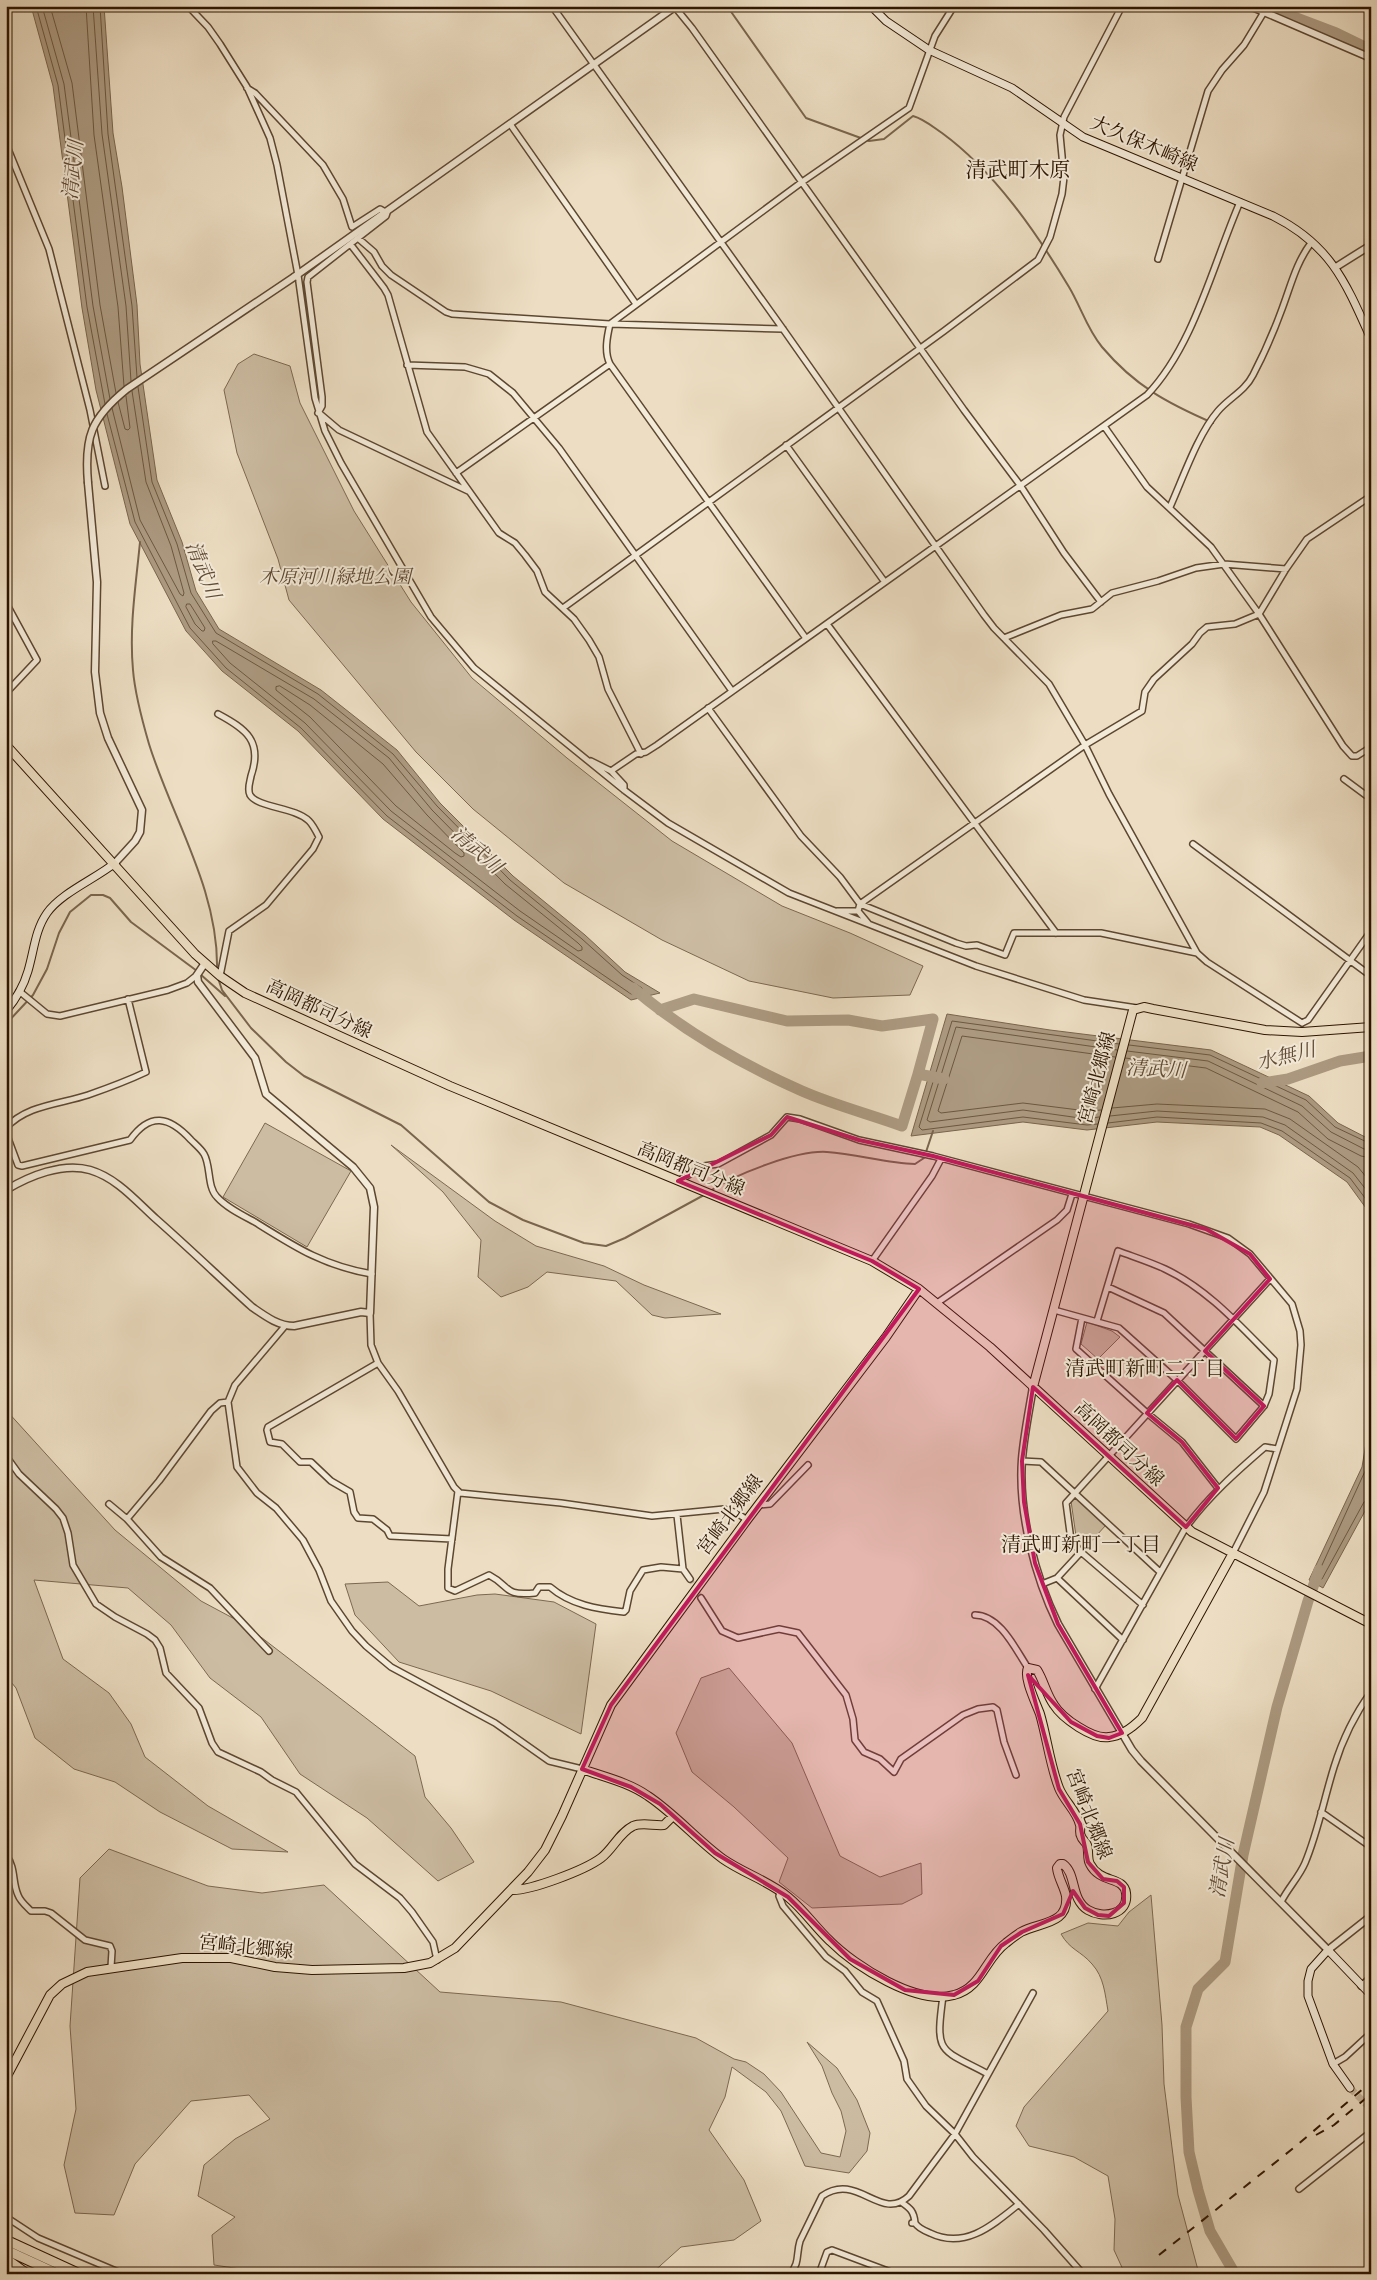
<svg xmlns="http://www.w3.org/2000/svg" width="1377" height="2280" viewBox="0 0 1377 2280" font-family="Cardo,'Noto Serif JP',serif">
	<rect width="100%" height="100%" fill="#eddec3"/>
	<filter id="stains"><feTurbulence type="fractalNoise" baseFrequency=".004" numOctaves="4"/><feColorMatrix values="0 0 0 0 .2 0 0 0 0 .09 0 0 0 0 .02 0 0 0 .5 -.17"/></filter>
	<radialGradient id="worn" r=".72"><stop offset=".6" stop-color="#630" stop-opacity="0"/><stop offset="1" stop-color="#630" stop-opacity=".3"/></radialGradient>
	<path fill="#ccbca2" stroke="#7c6851" d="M254 354 290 366 300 403 354 511 411 602 472 678 567 758 672 841 782 906 850 933 923 966 910 995 833 998 749 981 662 940 564 883 473 809 416 752 289 600 278 559 237 453 224 390 238 364Z
		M265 1123 351 1171 307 1247 223 1197Z
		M391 1145 495 1221 536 1246 604 1266 644 1285 721 1314 665 1318 652 1315 616 1281 547 1272 528 1287 501 1297 478 1277 481 1240 443 1192Z
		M1087 1322 1112 1331 1120 1337 1098 1359 1081 1344Z
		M6 1410 115 1530 201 1601 244 1624 415 1756 425 1797 451 1828 474 1862 438 1881 367 1818 300 1774 261 1717 210 1678 171 1625 128 1588 34 1580 63 1659 109 1693 131 1724 145 1757 208 1806 288 1852 232 1849 160 1812 115 1782 74 1769 35 1738 16 1688 6 1676Z
		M1075 1495 1106 1525 1087 1546 1076 1536 1071 1501Z
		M388 1582 419 1606 477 1595 495 1594 554 1602 596 1624 581 1734 491 1691 399 1662 355 1615 345 1584Z
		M729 1668 792 1743 840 1856 880 1877 921 1863 922 1894 902 1904 812 1908 779 1882 788 1858 734 1807 692 1772 676 1733 701 1678Z
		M109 1849 208 1886 262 1893 324 1885 440 1992 561 2002 696 2038 734 2059 746 2062 764 2074 781 2092 821 2153 840 2157 846 2131 841 2111 832 2093 822 2066 807 2042 837 2068 857 2100 870 2133 867 2151 849 2173 805 2166 781 2111 766 2092 732 2067 725 2097 709 2130 744 2180 761 2221 734 2240 681 2247 651 2274H274L214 2265 212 2235 235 2217 198 2196 204 2165 235 2139 270 2119 249 2095 191 2101 135 2164 114 2215 75 2213 64 2165 76 2109 70 2026 80 1878Z
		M1151 1895 1162 2025 1164 2084 1178 2195 1199 2274H1125L1114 2250 1115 2219 1108 2176 1074 2157 1029 2146 1016 2126 1024 2107 1108 2011C1105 1994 1104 1977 1092 1964 1081 1951 1070 1950 1061 1934L1088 1923 1118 1926 1129 1912Z"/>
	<path fill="#ac9a81" stroke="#79654d" d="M31 6H104L113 133 122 187 137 305 140 364 157 480 182 542 196 591 219 629 321 690 397 750 440 803 513 876 585 935 625 972 660 993 631 1000 514 920 383 819 298 731 222 671 186 631 130 524 96 390 82 308 53 86Z
		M947 1014 1050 1030 1211 1050 1309 1096 1338 1123 1371 1140V1215L1347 1182 1279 1135 1260 1127 1157 1122 1087 1130 1023 1122 911 1136Z
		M1371 1413V1500L1323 1588 1309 1580 1362 1467Z"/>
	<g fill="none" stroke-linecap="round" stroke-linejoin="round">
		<path stroke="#6c5840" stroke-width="1" d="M36 6 58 85 87 307 105 404
			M42 6 64 84 93 306 110 399
			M50 6 72 83 100 305 116 393
			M86 6 94 135 118 307 124 386
			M93 6 102 134 126 306 131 381
			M100 6 108 134 132 306 137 377
			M118 402 125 429 128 430 130 428 126 396
			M112 408 140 520 180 594 183 596 184 593 171 546 146 482 132 391
			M107 414 135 522 190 628 226 668 301 728 387 816 517 916 631 994 642 992V988L622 975 582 939 510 880 437 806 393 754 318 694 216 633 191 593 177 544 152 482 138 387
			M187 604H190L205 628 204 631H202L195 624 186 607Z
			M213 641H216L314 699 389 758 432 810 505 884 578 943 582 947V950L578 951 520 911 391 811 305 723 230 663 213 644Z
			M280 686 310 705 383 764 427 815 464 853V856L461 857 455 853 396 806 310 717 276 690V687Z
			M1129 1045 1210 1055 1306 1100 1335 1127 1371 1144
			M1127 1051 1208 1061 1302 1106 1331 1132 1364 1149 1371 1150
			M1125 1058 1206 1068 1298 1112 1328 1139 1361 1156 1371 1158
			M1112 1108 1157 1104 1265 1109 1290 1119 1358 1167 1371 1183
			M1101 1110 1087 1111 1023 1103 941 1113 938 1111 962 1036 1115 1057
			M1110 1116 1157 1111 1263 1117 1285 1125 1353 1173 1371 1196
			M1099 1117 1087 1119 1023 1110 930 1122 927 1120 956 1027 1117 1050
			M1108 1123 1157 1117 1261 1123 1282 1131 1350 1178 1371 1206
			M1098 1124 1087 1125 1023 1117 922 1130 919 1127 952 1021 1119 1044
			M1371 1443 1366 1469 1317 1576V1579H1322L1364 1502 1371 1499"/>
		<path stroke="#79654d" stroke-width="2" d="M727 6 806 118 869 141 884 139 913 116C924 119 933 127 942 133 994 171 1036 232 1069 287 1081 307 1087 329 1102 347 1135 386 1167 403 1213 423
			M140 542C136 584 129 627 133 670 135 695 142 720 149 744 172 818 219 890 217 970
			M200 974 225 996
			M218 978 222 990 251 1028 286 1062 304 1076 401 1125 489 1202 523 1220 584 1243 606 1246 625 1238 704 1195
			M6 1024 33 995 47 969 59 933 70 912 91 895H103L110 898 131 922 197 971
			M710 1191C736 1174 797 1150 827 1152 857 1154 886 1163 915 1164L924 1158 933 1131"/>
		<path stroke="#ac9a81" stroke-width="11" d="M1265 6 1336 33 1371 50
			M633 988C683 1031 741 1064 802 1091 834 1105 869 1114 902 1126L918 1074 944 1079
			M660 1010 694 999 787 1021 848 1020 882 1026 933 1019 918 1074
			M1262 1083 1288 1079 1340 1061 1371 1056
			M1235 2274 1210 2231 1198 2190 1189 2152 1186 2097V2027L1198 1989 1225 1962 1243 1855 1277 1707 1308 1601 1319 1570"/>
		<path stroke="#c7b69c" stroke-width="5" stroke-dasharray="5 2.5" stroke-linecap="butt" d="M690 1579 701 1598"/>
		<path stroke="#c7b69c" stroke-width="7" stroke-dasharray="7 3.5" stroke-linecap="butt" d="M1350 2088 1370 2108"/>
		<defs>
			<path id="minor" d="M188 6 208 27 220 44 247 87 270 138 277 165 298 275 315 398 325 431 341 463 431 617 474 668 624 790 668 823 789 893 976 966 1084 1000 1137 1008
				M552 6 783 329 984 615 994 628 1049 684 1085 745 1109 794 1197 953 1207 962 1302 1023
				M674 6 692 28 964 410 1020 485 1064 553 1101 602
				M247 88 255 93 323 165 343 199 352 227 380 209 387 213 386 216 308 277 307 282 322 397V406L318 413
				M510 124 636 304
				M6 144 49 249 90 410 105 486
				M359 239 374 252 382 266 391 275 446 312 452 314 610 324 783 329
				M351 245 384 288 388 295 427 432 499 533 515 543 525 555 537 571 545 592 574 619 589 640 599 657 608 689 641 754
				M1158 259 1208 91 1222 70 1244 45 1264 12
				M407 365 465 367 489 374 513 393 559 448 732 691
				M319 413 339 430 468 491
				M1104 426 1147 487 1211 547 1259 614 1343 746 1352 756H1357L1371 747
				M786 445 884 581
				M456 473 610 364
				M6 496 8 500 6 502
				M1170 507C1183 478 1198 434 1218 411 1229 398 1245 391 1253 375 1264 354 1274 331 1282 309 1291 285 1296 263 1311 243
				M6 603 37 660 6 693
				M563 608 944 331 1038 260 1050 237 1062 194 1064 177 1060 135 1064 117 1122 6
				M827 624 1056 933
				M805 637 610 364C604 352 607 337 610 324L802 182 909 108 935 36 954 6
				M1004 638 1061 615 1092 609 1112 593 1158 581 1196 568 1224 564 1286 569
				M708 708 801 836 840 877 860 904 956 943 966 946 977 945 1005 955 1014 933H1101L1197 953
				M218 714C246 729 263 741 251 776 250 782 247 789 250 795 258 808 295 807 309 821 313 825 316 831 319 837L313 849 266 905 229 931 220 976
				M591 761 611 771 624 785V790
				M611 771 636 754 646 752 657 745 1147 395C1194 346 1213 264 1240 202
				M1344 779 1371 799
				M1193 844 1371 976
				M837 911H858L868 923
				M858 911 860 904 1085 745 1142 711 1145 692 1154 679 1192 644 1200 633 1207 627 1235 624 1259 614 1286 569 1307 539 1371 496
				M19 991 47 1014 60 1016 168 990 187 983 197 975
				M1302 1023 1308 1020 1371 931
				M6 1128C26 1105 61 1104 88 1095 108 1088 127 1081 146 1072L128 999
				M6 1133 18 1165 22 1166 130 1140C150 1112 169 1116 191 1140 195 1144 201 1149 204 1154 211 1166 207 1187 217 1197 227 1208 242 1215 255 1222 295 1247 324 1266 372 1274
				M678 1181 704 1166 718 1164 771 1135 787 1117 800 1119 859 1140 933 1156 1189 1224 1228 1238 1250 1254 1292 1304 1300 1331 1301 1345 1297 1389 1264 1492 1233 1553
				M872 1261 932 1176 941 1159
				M1108 1287 1164 1313 1264 1406
				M937 1303 1057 1220 1067 1210 1072 1194
				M1054 1310 1119 1328 1177 1380 1236 1439 1264 1406 1269 1394 1274 1360C1241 1327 1208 1289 1165 1269 1150 1262 1134 1257 1118 1251L1097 1321
				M370 1313 371 1345 378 1363 398 1391 454 1487 460 1493 561 1503 652 1516 724 1509 737 1513 747 1520
				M1082 1318 1076 1349 1147 1413 1182 1442 1218 1488
				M285 1326 235 1385 228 1402 237 1467 257 1493 276 1508 303 1540 319 1570 331 1601 352 1631 366 1646 391 1667 495 1723 549 1761 582 1769
				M378 1363 268 1427 267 1430 270 1442 282 1444 300 1462H311L331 1481 350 1492 354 1512 358 1518 373 1519 387 1530 390 1536 452 1539
				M6 1456 19 1474 56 1509 63 1518 68 1533 73 1565 96 1604 115 1617 147 1634 155 1640 160 1648 166 1673 199 1708 212 1743 218 1752 261 1772 272 1780 296 1792 355 1864 400 1898 412 1912 433 1942 437 1960
				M1022 1461 1041 1462 1160 1572
				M458 1491 448 1569V1588L455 1591 489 1575C512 1587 502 1596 535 1593L539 1587H550C571 1605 597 1609 624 1612L626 1610 630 1591 643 1570 661 1567 683 1569
				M109 1504 127 1519 161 1557 210 1588 269 1651
				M758 1505 770 1504 808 1465
				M677 1515 683 1569 690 1579
				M127 1519 159 1481 211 1411 220 1403 228 1402
				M1057 1578 1123 1640
				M1042 1584 1057 1578 1081 1552
				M701 1598 722 1631 738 1638 779 1629 798 1633 846 1695 853 1719 855 1740 864 1752 880 1759 894 1772 901 1759 963 1715 978 1709 993 1707 997 1710 1004 1742 1016 1775
				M1143 1605 1081 1552 1071 1540 1066 1503 1270 1279
				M975 1615C1000 1615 1016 1650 1028 1668
				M1095 1689 1186 1527C1209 1496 1236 1472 1265 1447L1277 1449
				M1321 1812 1371 1847
				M6 1855C16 1868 12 1882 18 1895 20 1901 27 1907 31 1911H45L51 1913 85 1940 110 1946 112 1951 111 1967
				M780 1891 779 1896 783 1906 826 1957 845 1971 862 1992 877 2001 904 2061 907 2079 926 2106 955 2134 973 2157 1044 2230 1083 2274
				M1281 1902C1288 1888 1299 1877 1305 1863 1318 1832 1324 1799 1334 1767 1342 1741 1355 1714 1371 1692
				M1361 1986 1371 1977
				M943 1996C935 2055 939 2048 988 2074
				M1333 2064 1345 2057 1371 2033
				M1299 2189 1371 2132
				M901 2202C910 2208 914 2211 915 2223H912
				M6 2217 38 2238 123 2274
				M915 2223C918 2228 925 2231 930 2233 965 2250 993 2225 1019 2204
				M790 2274C800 2263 796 2254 800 2241L822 2196C858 2171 880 2223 909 2196L955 2134 1033 1993
				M819 2274 827 2252 832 2250 896 2274"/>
			<path id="tertiary" d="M1250 6 1371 58
				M1336 267 1371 245
				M294 277 676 6
				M88 483 97 582 95 672 100 713 108 738 142 810 140 832 135 841 115 863
				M6 1190C29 1176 63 1162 90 1170 117 1178 136 1201 156 1219 189 1248 220 1278 252 1307 265 1316 278 1326 294 1326L361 1312 370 1313 374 1207 370 1188 353 1167 266 1094 255 1058 198 982 197 975 205 963
				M1033 1387C1029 1411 1024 1435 1022 1459 1018 1512 1035 1577 1058 1624L1132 1750 1141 1761 1328 1950 1371 1916"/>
			<path id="secondary" d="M871 6 886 21 929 50 1012 88 1083 137 1273 216C1331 245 1346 283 1371 339
				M6 1011C16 999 24 985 28 971 34 951 35 930 47 913 61 893 95 879 115 863
				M1350 2088 1333 2064 1308 1996V1981L1311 1969 1328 1950 1371 1995
				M1370 2108 1371 2109"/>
			<path id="primary" d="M6 745 195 954 220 976 245 993 450 1086 872 1261 919 1289 990 1347 1192 1532 1371 1624
				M1033 1387 1133 1010 1144 1007 1153 1009 1265 1030 1302 1032 1371 1027
				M582 1769C604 1777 628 1782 648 1796 675 1814 697 1840 723 1859 743 1873 769 1881 788 1897 804 1910 815 1927 830 1941 855 1966 917 2006 954 1995 982 1988 985 1958 1006 1943 1011 1939 1016 1935 1021 1932 1039 1922 1069 1925 1066 1896 1064 1886 1058 1878 1057 1868L1060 1864H1063C1077 1874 1070 1899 1088 1910 1103 1919 1129 1915 1126 1893 1124 1876 1100 1884 1090 1864 1087 1859 1089 1851 1087 1845 1086 1842 1082 1840 1081 1836 1079 1833 1081 1828 1080 1825 1077 1811 1064 1801 1059 1788 1050 1765 1047 1738 1040 1714 1036 1703 1023 1677 1028 1668L1037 1670C1044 1681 1046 1694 1054 1705 1062 1718 1093 1740 1109 1737 1122 1736 1134 1726 1142 1718L1233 1553
				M511 1890C530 1891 585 1870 601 1858 613 1849 619 1833 633 1826 642 1822 654 1826 664 1825L673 1816
				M6 2078 50 1995 62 1984 87 1972 182 1958H231L275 1967 312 1970 404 1968 430 1963 455 1948 528 1872 545 1850 562 1816 611 1705 747 1520 886 1337 919 1289"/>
			<path id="motorway" d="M6 2240 80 2274
				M6 2250 58 2274
				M6 2259 27 2274"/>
		</defs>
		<use href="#minor" stroke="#5d4731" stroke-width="8"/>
		<use href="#tertiary" stroke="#5d4731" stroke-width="9"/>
		<use href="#secondary" stroke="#2d1500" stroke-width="9"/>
		<use href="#primary" stroke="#2d1500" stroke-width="10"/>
		<use href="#motorway" stroke="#2d1500" stroke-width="11"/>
		<use href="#minor" stroke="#f3ead8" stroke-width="5"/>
		<use href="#tertiary" stroke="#f3ead8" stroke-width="6"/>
		<use href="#secondary" stroke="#f3ead8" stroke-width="7"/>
		<use href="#primary" stroke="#eddec3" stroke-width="8"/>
		<use href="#motorway" stroke="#eddec3" stroke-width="9"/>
		<path stroke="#2d1500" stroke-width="2" stroke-dasharray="9 9" stroke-linecap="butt" d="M1316 2135 1334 2125 1371 2094
			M1159 2255 1296 2146 1371 2082"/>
		<defs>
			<path id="tertiary-bridge" d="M88 483C84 437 91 418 127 389L294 277"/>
		</defs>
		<use href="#tertiary-bridge" stroke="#5d4731" stroke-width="9" stroke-linecap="butt"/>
		<use href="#tertiary-bridge" stroke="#f3ead8" stroke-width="6"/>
	</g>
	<path fill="#c2185b" fill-opacity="0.2" stroke="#c2185b" stroke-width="4" stroke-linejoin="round" d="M787 1117 859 1140 933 1156 1206 1229 1250 1254 1270 1279 1205 1351 1264 1406 1236 1439 1177 1380 1147 1413 1182 1442 1218 1488 1186 1527 1033 1387 1022 1461 1024 1502 1035 1563 1058 1624 1122 1733 1109 1738 1097 1736 1071 1722 1028 1675 1059 1789 1080 1824 1088 1862 1103 1879 1117 1881 1124 1887V1903L1109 1916 1098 1915 1085 1908 1073 1891 1063 1914 1022 1932 1001 1946 978 1981 954 1995 905 1990 850 1959 788 1897 715 1853 660 1804 631 1787 582 1769 611 1705 919 1289 872 1261 678 1181 771 1135Z"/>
	<g text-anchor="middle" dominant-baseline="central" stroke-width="4" stroke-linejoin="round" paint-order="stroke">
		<g font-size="19" fill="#2d1500" stroke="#f3ead8">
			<text transform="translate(1144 144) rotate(23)">大久保木崎線</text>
			<text transform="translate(319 1009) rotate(25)">高岡都司分線</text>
			<text transform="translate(1097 1078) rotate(-75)">宮崎北郷線</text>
			<text transform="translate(691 1169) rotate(22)">高岡都司分線</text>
			<text transform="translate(1119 1444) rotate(43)">高岡都司分線</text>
			<text transform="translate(730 1515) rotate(-53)">宮崎北郷線</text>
			<text transform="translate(1089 1814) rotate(69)">宮崎北郷線</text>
			<text transform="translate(246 1947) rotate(6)">宮崎北郷線</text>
		</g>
		<g font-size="19" font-style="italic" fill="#5d4731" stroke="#f3ead8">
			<text x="335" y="577">木原河川緑地公園</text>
		</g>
		<g font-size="20" font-style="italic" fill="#604a34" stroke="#f3ead8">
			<text transform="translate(73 170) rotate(-84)">清武川</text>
			<text transform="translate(203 570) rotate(68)">清武川</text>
			<text transform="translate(477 850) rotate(41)">清武川</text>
			<text transform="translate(1286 1056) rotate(-14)">水無川</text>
			<text transform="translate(1156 1069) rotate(3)">清武川</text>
			<text transform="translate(1222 1868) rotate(-80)">清武川</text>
		</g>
		<g font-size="20" fill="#2d1500" stroke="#f3ead8">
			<text x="1145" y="1368">清武町新町二丁目</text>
			<text x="1081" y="1544">清武町新町一丁目</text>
		</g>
		<g font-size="21" fill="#2d1500" stroke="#f3ead8">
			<text x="1018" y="170">清武町木原</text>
		</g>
	</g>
	<rect width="1377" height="2280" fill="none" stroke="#eddec3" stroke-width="25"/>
	<rect x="8" y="8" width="1362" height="2265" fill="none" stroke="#2d1500" stroke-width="2.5"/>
	<rect x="12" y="12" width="1352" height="2255" fill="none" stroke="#2d1500"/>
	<rect width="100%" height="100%" filter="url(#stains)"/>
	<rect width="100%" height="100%" fill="url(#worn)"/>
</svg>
